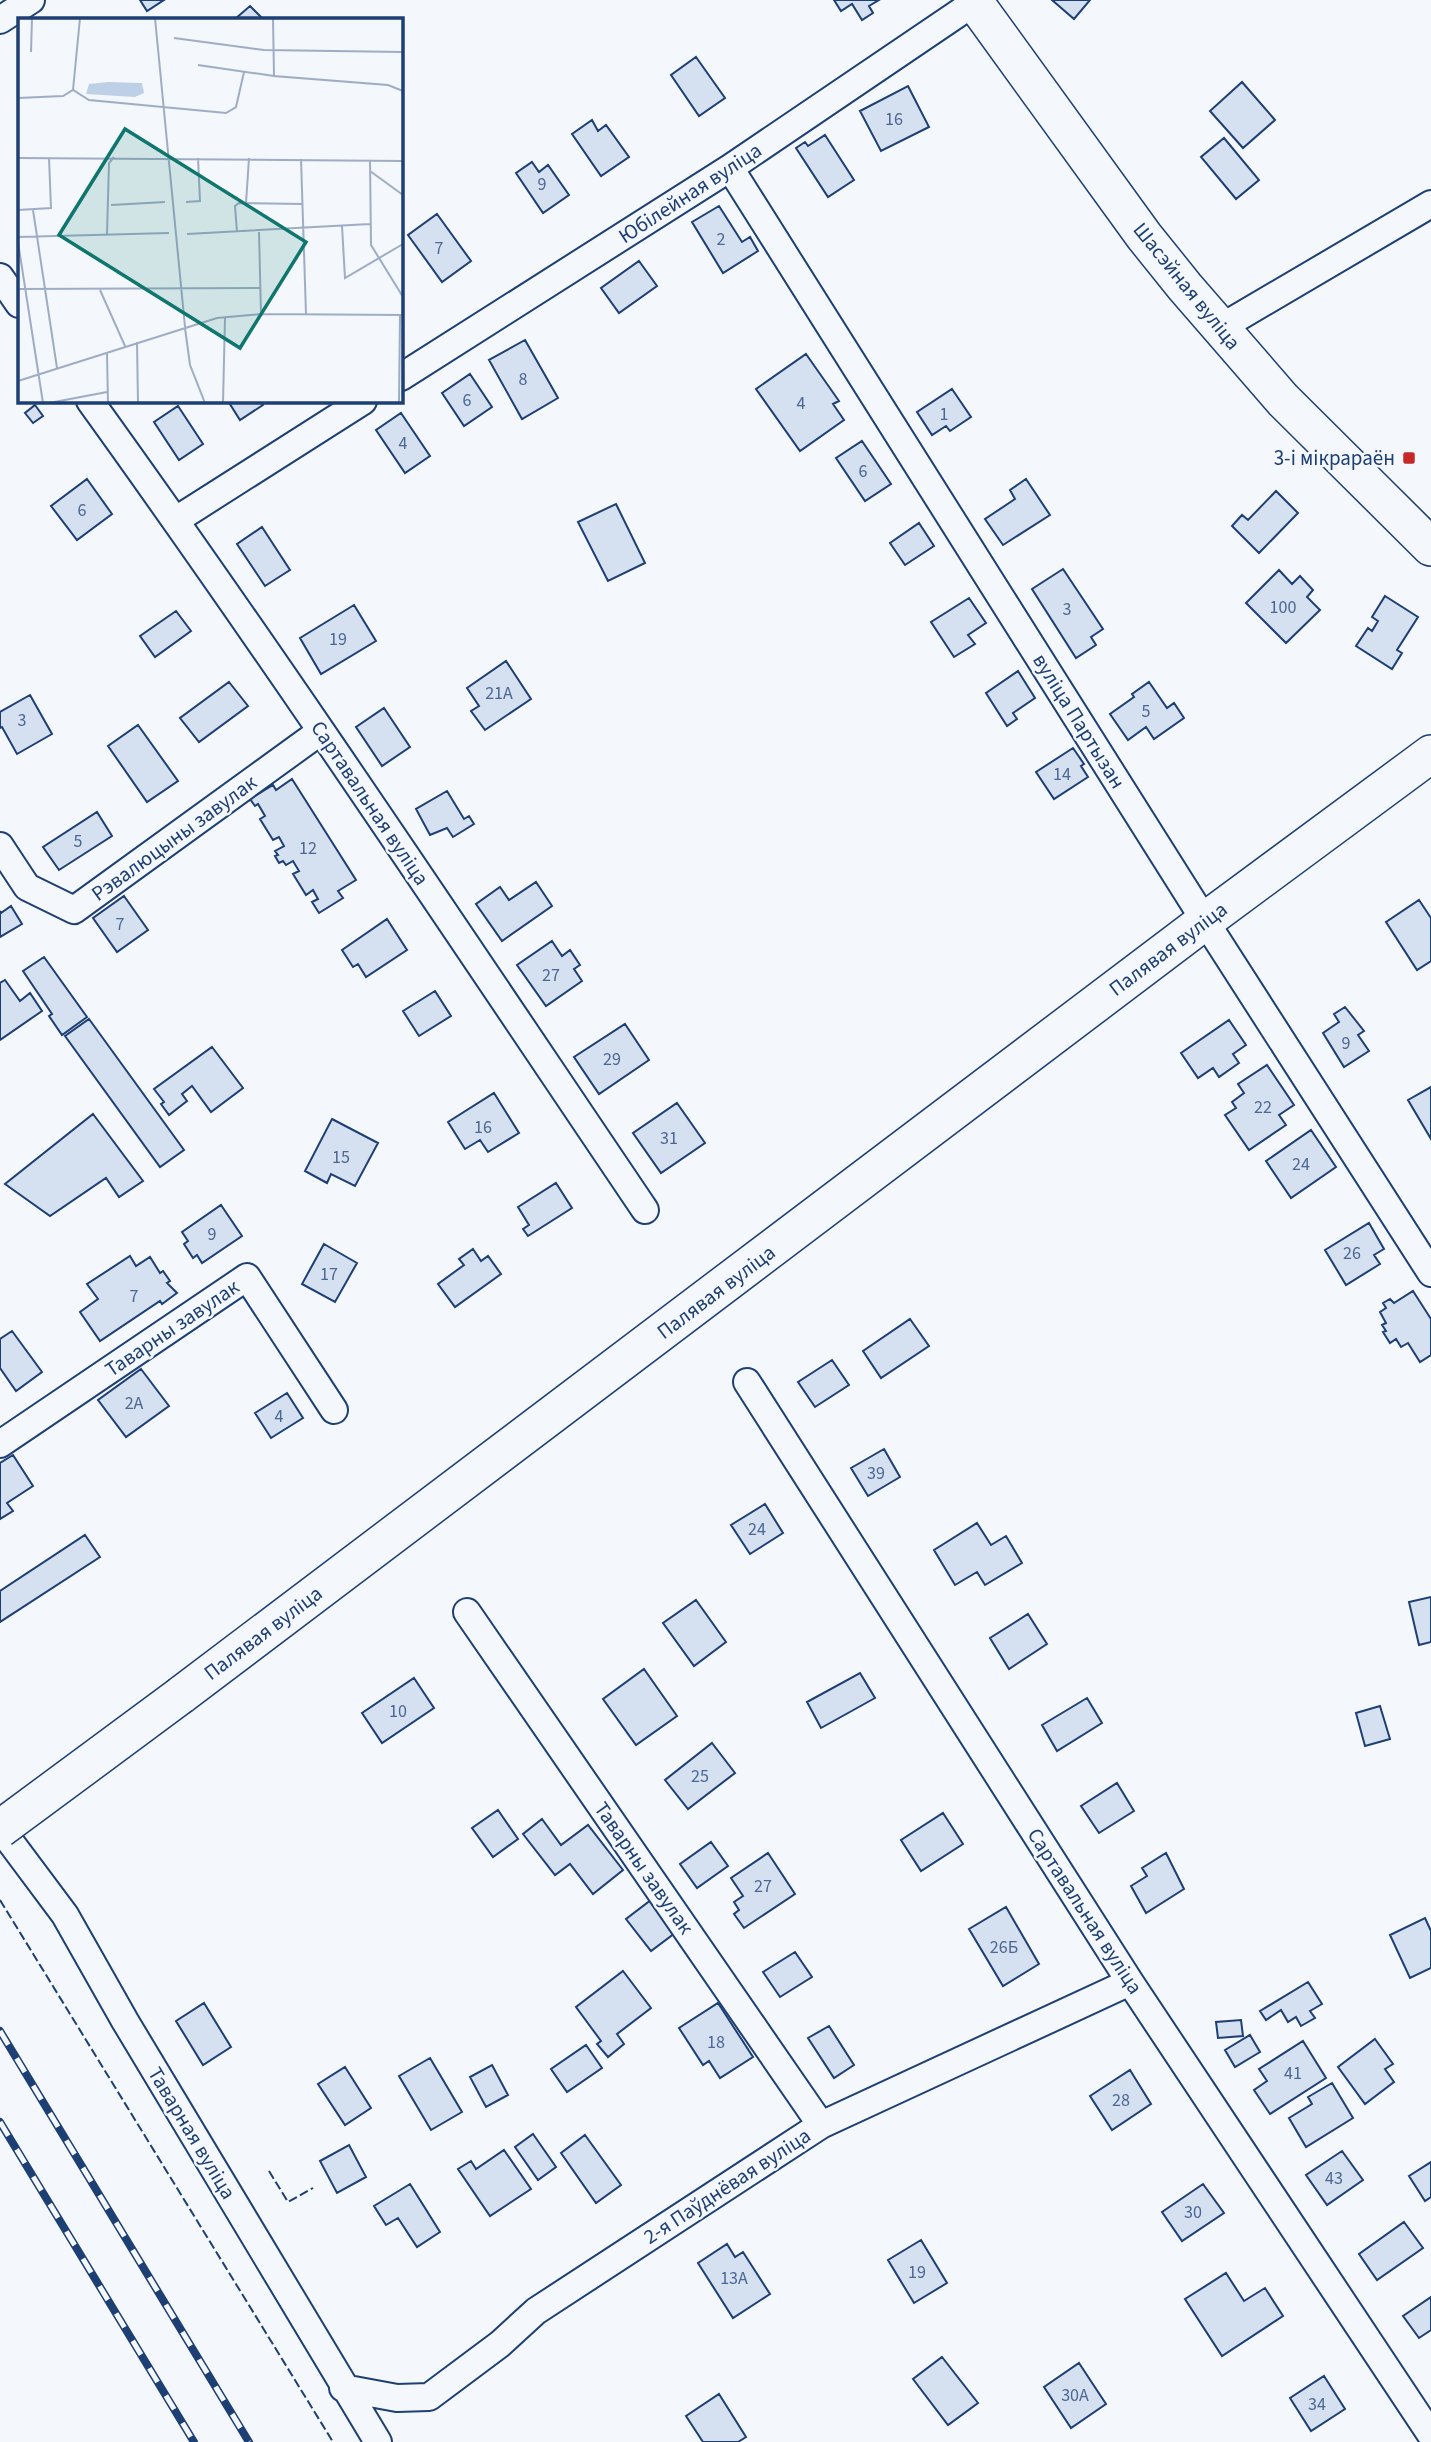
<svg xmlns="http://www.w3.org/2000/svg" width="1431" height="2442" viewBox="0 0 1431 2442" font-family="'Source Sans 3',sans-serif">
	<rect width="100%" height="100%" fill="#f4f7fb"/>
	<path fill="#d5e0f0" stroke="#1d3f73" stroke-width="2" d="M140 0H164L147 11Z
		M834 0H879L869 6 873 13 862 20 852 4 841 11Z
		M1052 0H1090L1074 19Z
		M250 6 263 19H235Z
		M696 57 725 98 699 116 671 75Z
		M1242 82 1275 120 1243 148 1210 111Z
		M908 86 929 127 881 151 860 111Z
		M592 120 598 131 606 125 629 157 601 176 572 134Z
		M825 135 854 180 828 197 796 148 805 142 808 146Z
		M1224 138 1259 180 1236 199 1201 157Z
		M532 162 539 172 548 165 569 195 543 213 516 173Z
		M719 206 742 242 750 237 758 251 723 273 692 222Z
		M437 214 471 261 442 282 408 235Z
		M639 261 657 286 619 313 601 288Z
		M525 340 558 398 522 419 489 360Z
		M806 354 839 401 833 404 844 420 800 451 756 389Z
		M470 374 492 407 464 426 442 393Z
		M952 389 971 417 950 431 946 426 932 435 917 412Z
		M228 401H261L263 405 240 420Z
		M35 405 43 416 33 423 25 413Z
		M178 406 203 444 179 460 154 422Z
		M401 413 430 456 405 473 376 430Z
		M862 441 891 484 865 501 836 458Z
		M87 479 112 514 77 540 51 506Z
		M1026 479 1050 515 1003 545 985 519 1015 499 1010 490Z
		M1276 491 1298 513 1259 553 1232 526 1242 515 1248 520Z
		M616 504 645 563 608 581 578 522Z
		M919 523 934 546 905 565 890 543Z
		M262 527 290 570 265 586 237 544Z
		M1063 569 1103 629 1091 637 1096 645 1076 658 1032 589Z
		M1279 570 1292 584 1300 576 1313 590 1307 597 1320 610 1286 643 1246 603Z
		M1385 596 1418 617 1397 650 1402 653 1392 669 1356 646 1368 628 1372 631 1378 621 1372 617Z
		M969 598 986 623 968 635 975 644 954 657 931 622Z
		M354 605 376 641 321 674 300 638Z
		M176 611 191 631 155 657 140 636Z
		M506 661 531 699 485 730 471 711 479 706 467 688Z
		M1018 671 1035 698 1013 713 1017 719 1007 726 986 693Z
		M229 682 248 706 199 742 180 718Z
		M1149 682 1167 708 1174 703 1184 718 1154 739 1146 727 1128 740 1110 714 1134 697 1132 694Z
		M30 695 52 734 17 754 2 727 0 728V712Z
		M384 708 410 747 382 766 356 727Z
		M138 725 178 781 147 802 108 746Z
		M1073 748 1084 764 1081 766 1088 777 1054 799 1036 772Z
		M292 779 356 880 338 891 343 898 319 913 312 902 318 899 313 890 306 895 293 874 299 871 293 861 286 865 283 861 279 863 275 856 278 855 275 851 284 846 279 837 273 840 260 819 265 816 258 804 255 806 250 799 273 785 276 790Z
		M447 791 464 819 469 816 474 824 453 837 447 828 430 835 416 809Z
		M97 812 112 836 59 870 43 847Z
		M536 882 552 906 502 941 476 904 500 887 509 900Z
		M124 896 148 930 117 952 93 918Z
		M1419 900 1431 918V961L1417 970 1386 922Z
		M11 906 22 924 0 937V911L1 913Z
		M387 919 407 950 366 977 358 964 353 967 342 950Z
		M552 941 562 956 570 950 580 965 574 969 582 981 546 1006 517 965Z
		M44 957 87 1017 62 1035 49 1016 52 1014 23 971Z
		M5 980 20 1001 30 993 42 1011 0 1040V983Z
		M435 991 451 1016 419 1036 403 1011Z
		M1345 1007 1364 1031 1358 1035 1369 1051 1344 1067 1323 1033 1339 1022 1334 1014Z
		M89 1019 184 1150 160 1167 65 1036Z
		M1229 1020 1246 1045 1233 1054 1239 1063 1219 1077 1213 1068 1198 1078 1181 1053Z
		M625 1024 649 1060 599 1094 574 1057Z
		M212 1047 243 1088 211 1112 192 1086 182 1094 187 1101 169 1115 161 1104 164 1102 154 1089Z
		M1267 1065 1294 1105 1279 1115 1286 1125 1249 1150 1225 1115 1236 1108 1232 1102 1244 1093 1238 1084Z
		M1431 1087V1139L1408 1100Z
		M494 1093 519 1133 488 1152 480 1140 465 1149 448 1122Z
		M677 1103 705 1143 661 1173 633 1133Z
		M93 1114 143 1181 119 1197 106 1178 50 1216 5 1184Z
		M332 1119 378 1143 355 1186 331 1174 327 1183 305 1171Z
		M1311 1130 1336 1167 1291 1198 1266 1161Z
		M556 1183 572 1208 528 1236 523 1229 529 1225 518 1207Z
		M221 1205 242 1236 202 1263 197 1255 193 1258 184 1244 188 1241 182 1232Z
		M1369 1223 1384 1249 1374 1255 1380 1264 1346 1285 1325 1250Z
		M324 1244 357 1263 335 1302 302 1284Z
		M473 1249 481 1261 488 1256 501 1274 455 1307 438 1284 464 1265 459 1259Z
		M130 1256 136 1266 150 1257 160 1273 163 1271 170 1281 167 1283 177 1293 162 1304 160 1301 100 1341 80 1312 98 1299 87 1284Z
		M1413 1291 1431 1319V1355L1420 1362 1408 1343 1401 1347 1396 1339 1390 1343 1383 1332 1386 1331 1382 1325 1386 1323 1380 1312 1386 1308 1383 1303 1390 1299 1394 1303Z
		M910 1319 929 1346 881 1378 863 1351Z
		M12 1331 42 1372 16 1391 0 1368V1339Z
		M832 1360 849 1385 815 1407 798 1382Z
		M141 1369 169 1406 126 1437 98 1400Z
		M287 1393 303 1418 271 1438 255 1413Z
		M884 1449 900 1477 868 1496 851 1468Z
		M13 1455 33 1486 7 1503 13 1511 0 1519V1463Z
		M765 1504 783 1533 750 1554 731 1525Z
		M977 1523 991 1545 1006 1536 1022 1563 985 1585 977 1572 955 1585 934 1550Z
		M85 1535 100 1557 0 1622V1591Z
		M1431 1597V1642L1419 1645 1409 1602Z
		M696 1600 726 1642 694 1666 663 1623Z
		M1028 1614 1047 1644 1009 1669 990 1638Z
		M644 1669 677 1716 636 1745 603 1699Z
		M860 1673 875 1698 821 1728 807 1702Z
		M414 1678 434 1708 382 1743 362 1713Z
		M1087 1698 1102 1723 1057 1751 1042 1725Z
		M1380 1706 1390 1739 1365 1746 1356 1713Z
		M712 1743 735 1773 688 1809 665 1780Z
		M1117 1783 1134 1811 1099 1833 1081 1806Z
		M498 1810 518 1839 493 1857 472 1828Z
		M943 1813 963 1844 921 1871 901 1840Z
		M542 1819 561 1845 588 1825 623 1870 593 1894 570 1864 555 1875 523 1834Z
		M711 1842 728 1866 697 1888 680 1864Z
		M768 1853 795 1894 744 1928 734 1914 739 1910 734 1902 743 1896 731 1878Z
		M1166 1853 1184 1889 1146 1913 1131 1886 1147 1876 1142 1868Z
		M651 1900 675 1933 651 1951 626 1919Z
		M1006 1907 1039 1964 1003 1986 969 1929Z
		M1425 1918 1431 1931V1968L1410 1978 1390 1935Z
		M795 1952 812 1977 780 1997 763 1972Z
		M623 1971 651 2008 617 2034 624 2044 608 2057 597 2044 601 2041 576 2007Z
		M1308 1982 1322 2004 1310 2011 1315 2018 1301 2026 1296 2017 1288 2022 1281 2010 1266 2020 1260 2011Z
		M204 2003 231 2047 203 2065 176 2021Z
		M718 2003 753 2057 720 2078 709 2061 703 2065 679 2028Z
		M1241 2020 1243 2036 1218 2038 1216 2022Z
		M829 2026 854 2065 834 2078 808 2038Z
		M1250 2035 1260 2052 1235 2067 1225 2050Z
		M1375 2039 1393 2064 1385 2069 1394 2082 1365 2104 1338 2067Z
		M1303 2041 1326 2078 1270 2114 1254 2090 1267 2081 1259 2069Z
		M586 2045 602 2068 567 2092 551 2069Z
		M430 2058 462 2112 431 2130 399 2076Z
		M492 2065 508 2095 486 2107 470 2077Z
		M345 2067 371 2108 345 2125 318 2084Z
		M1130 2070 1151 2104 1112 2130 1090 2096Z
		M1332 2083 1353 2118 1306 2147 1289 2118 1312 2104 1308 2097Z
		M533 2134 556 2167 538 2180 515 2147Z
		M585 2135 621 2185 596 2203 561 2153Z
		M349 2145 366 2177 337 2193 320 2161Z
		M504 2150 531 2189 490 2216 458 2169 471 2161 476 2169Z
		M1342 2151 1363 2180 1327 2205 1306 2175Z
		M1431 2162V2197L1425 2201 1409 2176Z
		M410 2184 440 2232 417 2247 398 2218 386 2225 374 2206Z
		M1203 2184 1224 2213 1182 2241 1162 2212Z
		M1404 2222 1423 2248 1377 2280 1359 2254Z
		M921 2240 947 2283 914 2303 888 2260Z
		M727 2244 735 2257 743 2252 770 2294 733 2318 698 2263Z
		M1226 2273 1244 2301 1265 2288 1283 2316 1222 2356 1185 2299Z
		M1431 2297V2330L1419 2338 1403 2316Z
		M942 2357 978 2403 948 2425 913 2379Z
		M1079 2363 1106 2404 1071 2428 1044 2387Z
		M1324 2376 1345 2409 1311 2431 1290 2398Z
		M719 2394 746 2437 738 2442H703L686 2416Z"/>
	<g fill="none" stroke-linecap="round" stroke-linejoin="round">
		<defs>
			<path id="minor" d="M0 20 31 0
				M730 168 1205 921 1431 1273
				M0 277 19 304
				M1220 328 1431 204
				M401 377 730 168 975 2
				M90 401C281 666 462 939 645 1210
				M176 520 363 401
				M0 846 27 887 74 910 321 731
				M747 1382 1130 1982 1431 2435
				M0 1444 247 1277 334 1410
				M467 1612 821 2125
				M0 1828 65 1915 125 2021 378 2442
				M343 2388 397 2398 429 2397 500 2344 536 2311 821 2125 1130 1982"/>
			<path id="secondary" d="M973 0 1144 236 1185 287 1283 400 1431 547
				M181 1695 1205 921 1431 754"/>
		</defs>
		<use href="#minor" stroke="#1d3f73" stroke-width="30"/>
		<use href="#secondary" stroke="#1d3f73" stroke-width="40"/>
		<use href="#minor" stroke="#f4f7fb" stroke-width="26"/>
		<use href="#secondary" stroke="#f4f7fb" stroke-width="37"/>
		<defs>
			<path id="rail" d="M0 2031 249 2442
				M0 2122 194 2442"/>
		</defs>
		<use href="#rail" stroke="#1d3f73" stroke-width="8"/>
		<use href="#rail" stroke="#f4f7fb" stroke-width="5" stroke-dasharray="16" stroke-linecap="butt"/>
		<defs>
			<path id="secondary-bridge" d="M0 1829 181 1695"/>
		</defs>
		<use href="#secondary-bridge" stroke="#1d3f73" stroke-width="40" stroke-linecap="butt"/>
		<use href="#secondary-bridge" stroke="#f4f7fb" stroke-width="37"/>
		<path stroke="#1d3f73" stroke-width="2" stroke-dasharray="9 3.5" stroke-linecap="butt" d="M0 1900 333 2442
			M269 2171 288 2202 313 2188"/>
	</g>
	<rect fill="#c62828" stroke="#f4f7fb" stroke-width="2.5" x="1402" y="451" width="14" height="14" rx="3.5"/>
	<g text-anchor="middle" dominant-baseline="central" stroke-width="5" stroke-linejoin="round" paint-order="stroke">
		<g font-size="18" fill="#4b6792">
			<text x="894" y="119">16</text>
			<text x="542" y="184">9</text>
			<text x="721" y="239">2</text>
			<text x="439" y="248">7</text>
			<text x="523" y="379">8</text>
			<text x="467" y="400">6</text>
			<text x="801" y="403">4</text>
			<text x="944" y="414">1</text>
			<text x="403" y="443">4</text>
			<text x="863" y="471">6</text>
			<text x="82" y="510">6</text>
			<text x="1283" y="607">100</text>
			<text x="1067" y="609">3</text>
			<text x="338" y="639">19</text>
			<text x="499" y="693">21А</text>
			<text x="1146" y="711">5</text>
			<text x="22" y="720">3</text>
			<text x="1062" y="774">14</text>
			<text x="78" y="841">5</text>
			<text x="308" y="848">12</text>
			<text x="120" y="924">7</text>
			<text x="551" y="975">27</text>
			<text x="1346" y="1043">9</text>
			<text x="612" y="1059">29</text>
			<text x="1263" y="1107">22</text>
			<text x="483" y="1127">16</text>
			<text x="669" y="1138">31</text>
			<text x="341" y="1157">15</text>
			<text x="1301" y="1164">24</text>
			<text x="212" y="1234">9</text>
			<text x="1352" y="1253">26</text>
			<text x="329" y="1274">17</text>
			<text x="134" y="1296">7</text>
			<text x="134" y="1403">2А</text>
			<text x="279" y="1416">4</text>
			<text x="876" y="1473">39</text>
			<text x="757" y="1529">24</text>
			<text x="398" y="1711">10</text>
			<text x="700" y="1776">25</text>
			<text x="763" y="1886">27</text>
			<text x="1004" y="1947">26Б</text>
			<text x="716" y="2042">18</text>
			<text x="1293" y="2073">41</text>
			<text x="1121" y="2100">28</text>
			<text x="1334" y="2178">43</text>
			<text x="1193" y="2212">30</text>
			<text x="917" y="2272">19</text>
			<text x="734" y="2278">13А</text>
			<text x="1075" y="2395">30А</text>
			<text x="1317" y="2404">34</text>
		</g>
		<g font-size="21" fill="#1d3f73" stroke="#f4f7fb">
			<text transform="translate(690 193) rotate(-33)">Юбілейная вуліца</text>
			<text transform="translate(1187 286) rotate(51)">Шасэйная вуліца</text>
			<text transform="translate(1079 721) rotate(58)">вуліца Партызан</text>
			<text transform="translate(370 803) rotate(56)">Сартавальная вуліца</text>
			<text transform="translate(174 838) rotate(-36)">Рэвалюцыны завулак</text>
			<text transform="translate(1168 949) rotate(-37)">Палявая вуліца</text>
			<text transform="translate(716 1292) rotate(-37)">Палявая вуліца</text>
			<text transform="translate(172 1328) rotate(-34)">Таварны завулак</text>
			<text transform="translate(263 1633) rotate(-37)">Палявая вуліца</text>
			<text transform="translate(644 1868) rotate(55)">Таварны завулак</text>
			<text transform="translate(1085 1911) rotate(57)">Сартавальная вуліца</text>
			<text transform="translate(192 2133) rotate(59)">Таварная вуліца</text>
			<text transform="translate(727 2186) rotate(-33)">2-я Паўднёвая вуліца</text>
		</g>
		<g font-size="21" fill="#1d3f73" stroke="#f4f7fb" text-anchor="end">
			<text x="1395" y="458">3-і мікрараён</text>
		</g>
	</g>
	<g transform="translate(18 18)">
		<rect width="385" height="385" fill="#f4f7fb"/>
		<path d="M90 64 124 65 126 75 117 79 68 76 71 66Z" fill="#bed0e5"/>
		<path fill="none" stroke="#9eadc5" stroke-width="2" d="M137 0 167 309M255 0 256 58 370 67 385 73M156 20 246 32 385 34M13 34 14 0M180 47 256 58M55 72 62 0M0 80 45 78 55 72 71 82 208 95 218 89 226 54M0 140 385 143M283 141 288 296M352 142 353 227 385 279M352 153 385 177M168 184 182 183 180 140M228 185 231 140M93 187 147 184M0 192 33 190 31 140M15 192 39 350M324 208 327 260 385 226M219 214 217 188 221 185 284 186M241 214 243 296M89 216 91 145 96 139M169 216 352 206M0 219 151 215M0 224 25 385M0 271 242 270M82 272 107 328M167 310 172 347 187 385M119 324 120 385M89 336 90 385M0 363 199 300 243 296 385 297M31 385 89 374M205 385 207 299M381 385 382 297"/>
		<path fill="#0f766e" fill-opacity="0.15" stroke="#0f766e" stroke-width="3.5" d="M107 111 288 224 222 330 41 217Z"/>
		<rect width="385" height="385" fill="none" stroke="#1d3f73" stroke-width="3.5"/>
	</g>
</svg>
